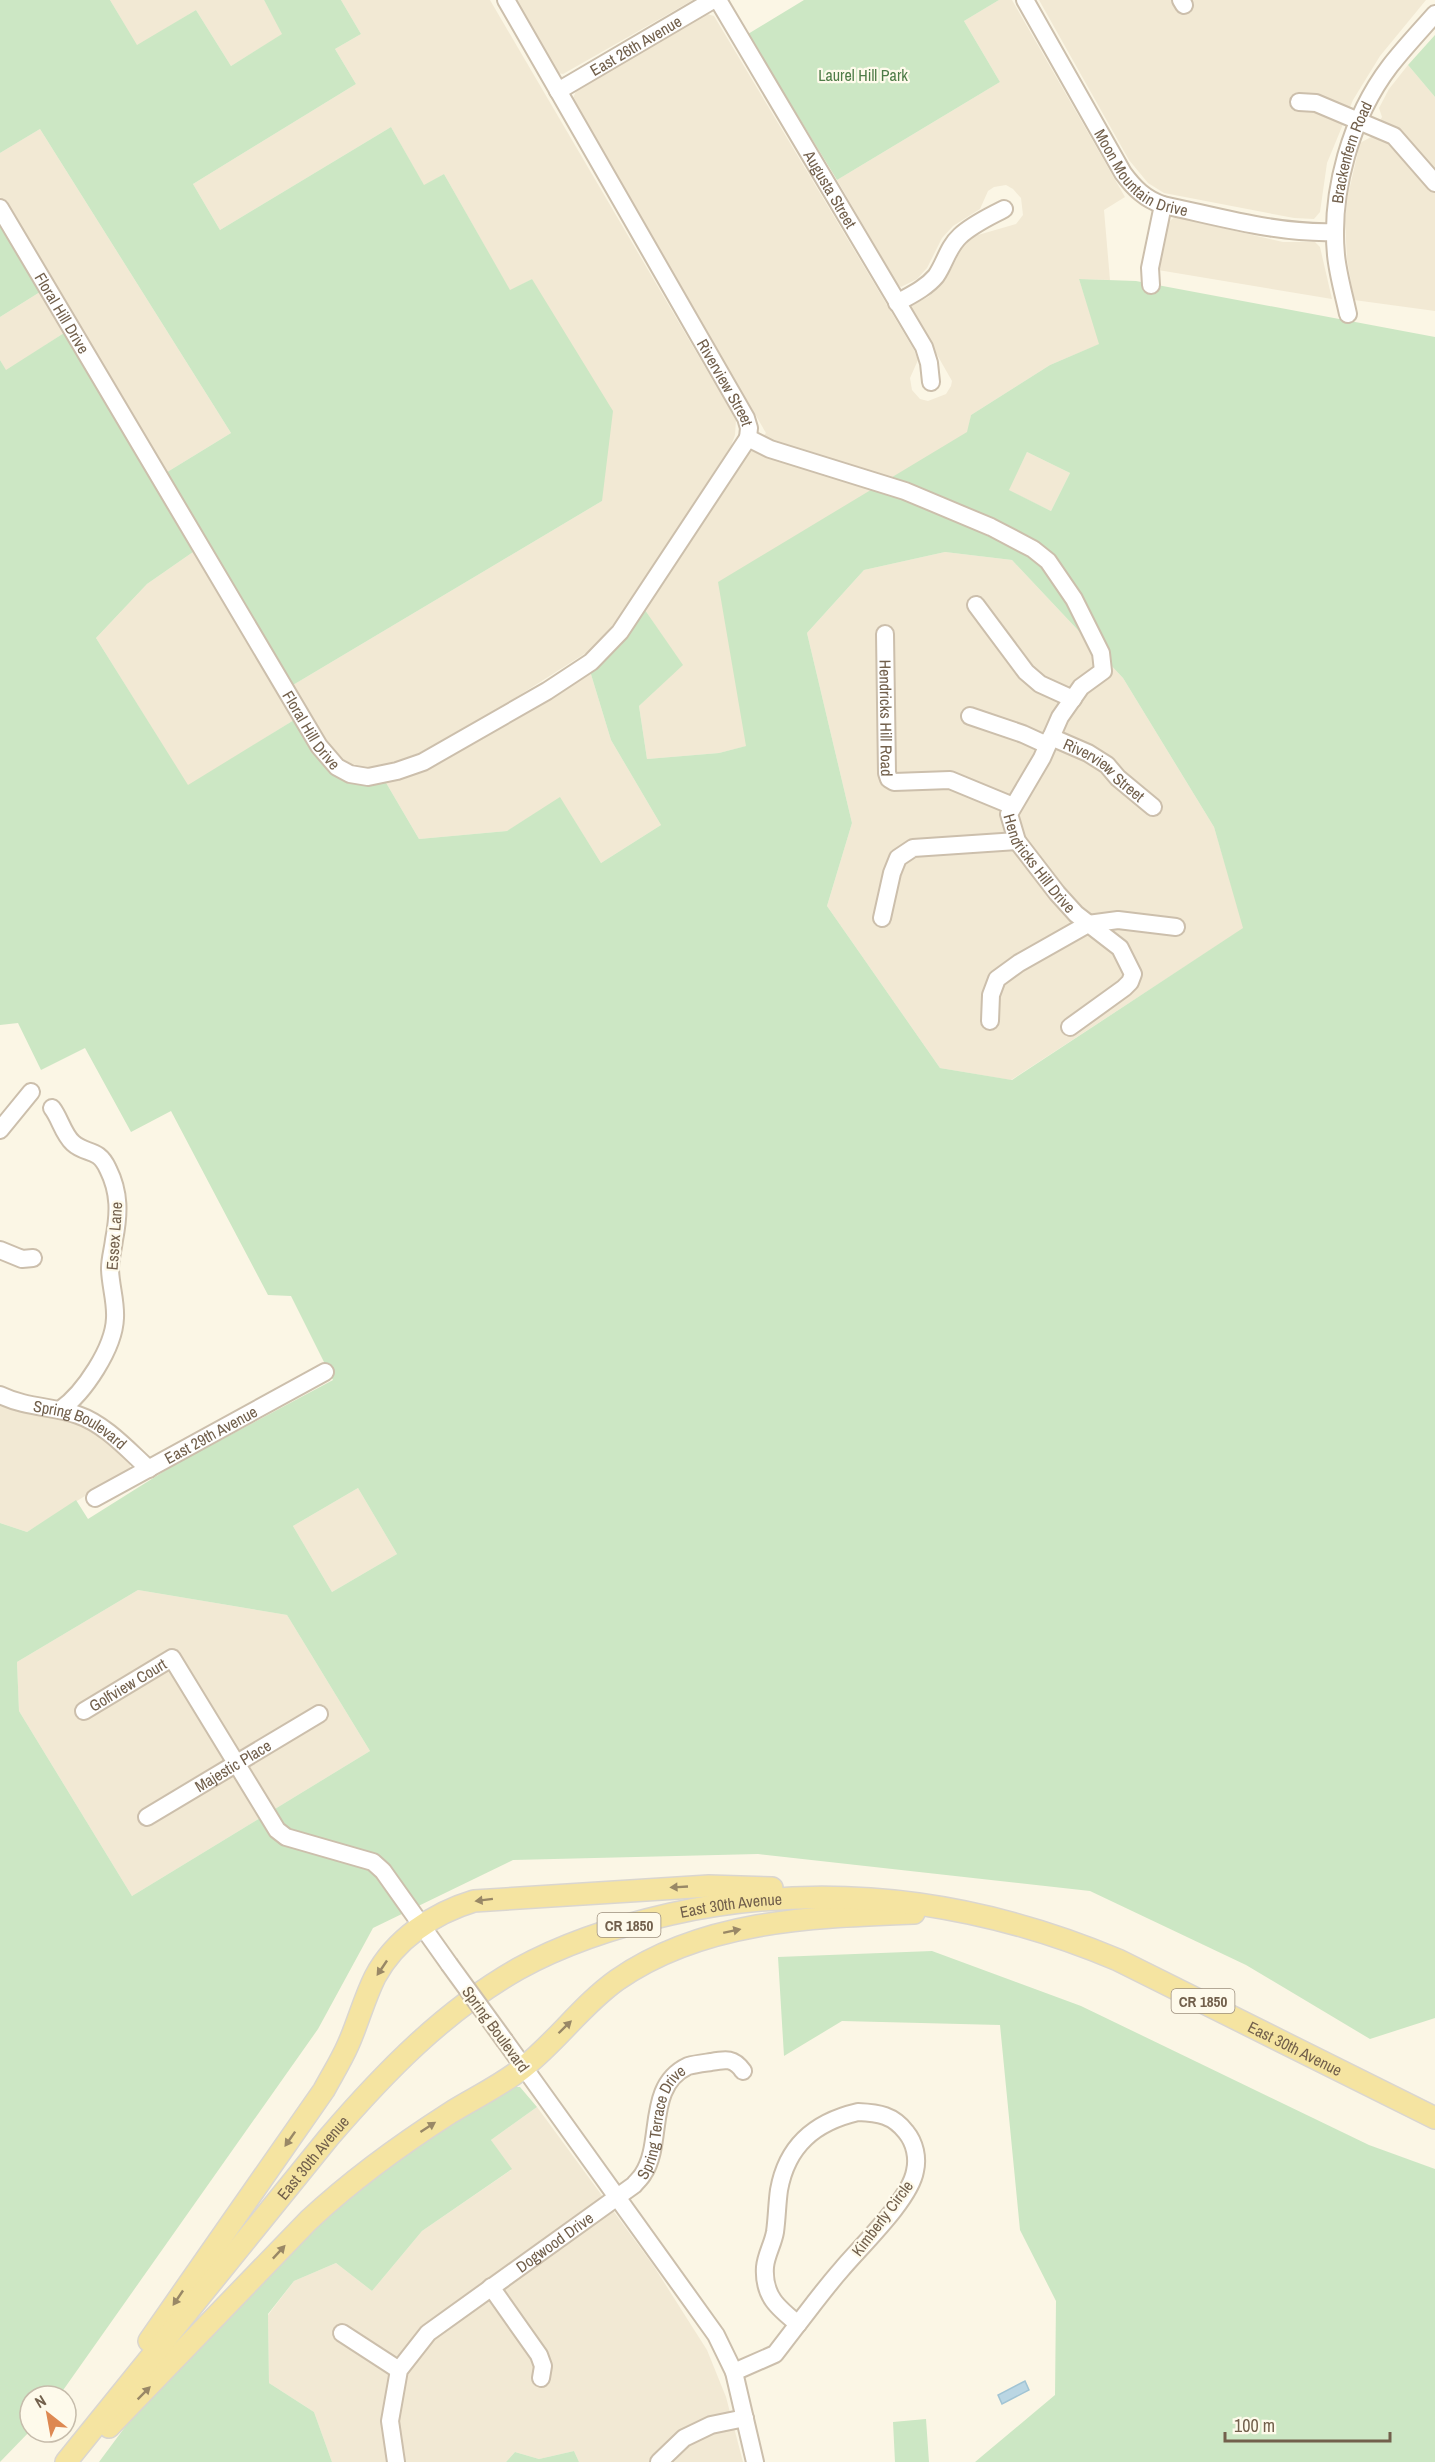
<svg xmlns="http://www.w3.org/2000/svg" width="1435" height="2462" viewBox="0 0 1435 2462" font-family="'Archivo Narrow',sans-serif">
	<rect width="100%" height="100%" fill="#fbf6e5"/>
	<path fill="#f2e9d4" d="M110 0H264L283 34 231 66 196 10 137 46Z
		M341 0H490L736 420 735 435 731 446 618 619 592 649 501 707 419 753 382 767 360 769 344 762 333 752 293 685 602 501 532 279 510 291 444 174 424 186 391 127 220 230 193 184 356 84 335 49 361 34Z
		M515 0H693L563 74 557 73Z
		M999 0H1012L1125 197 1104 210 1110 280 1079 279 1100 344 1050 365 971 415 968 432 739 693 747 746 719 753 647 759 639 706 682 665 645 610 700 521 744 456 766 433 572 101 576 91 707 14 714 16 914 350 918 360 910 378 912 390 920 399 928 401 946 394 951 386 952 381 911 309 912 305 928 297 940 286 952 268 961 249 971 237 1016 224 1023 215 1021 198 1013 189 1006 185 994 187 988 191 980 209 953 226 942 238 927 268 917 279 901 287 898 285 837 180 1000 82 964 21Z
		M1039 0H1426L1380 56 1353 100 1327 163 1320 212 1314 219 1294 218 1164 193 1148 183 1129 160Z
		M1408 65 1435 97V311L1354 300 1347 259 1345 221 1348 195 1360 143 1371 137 1382 117 1379 108 1389 89Z
		M40 129 231 433 164 474 86 339 0 197V153Z
		M1175 217 1283 242H1315L1320 247 1332 299 1158 270 1167 223Z
		M40 292 64 333 6 371 0 360V317Z
		M1027 452 1070 473 1051 511 1008 490Z
		M193 552 294 720 188 786 96 638 147 584Z
		M945 552 1012 560 1123 678 1214 827 1244 928 1011 1080 940 1068 827 906 852 823 807 633 864 570Z
		M590 671 611 740 661 825 601 863 560 798 507 831 419 839 385 781 404 778 427 769Z
		M0 1406 36 1415 65 1417 102 1434 130 1460V1468L27 1532 0 1523Z
		M358 1488 397 1554 332 1592 293 1526Z
		M138 1590 287 1615 370 1751 132 1896 19 1711 17 1662Z
		M537 2107 653 2265 707 2350 726 2397 743 2462H579L574 2451 539 2459 515 2452 506 2462H332L314 2412 269 2383 268 2315 294 2281 336 2263 372 2291 422 2231 511 2170 491 2140Z"/>
	<path fill="#cce7c4" fill-rule="evenodd" d="M0 0H110L137 45 196 10 231 66 282 34 264 0H341L361 34 335 49 356 84 193 184 220 230 391 127 424 185 444 174 510 290 532 279 613 411 602 501 293 685 164 474 231 433 40 129 0 153Z
		M804 0H999L964 21 1000 82 837 180 748 34Z
		M1435 35V97L1408 65Z
		M0 222 40 292 0 317Z
		M1079 279 1136 281 1435 337V2018L1370 2039 1246 1965 1090 1891 758 1854 513 1860 373 1928 318 2029 59 2396H30V2431L0 2462V1523L27 1532 76 1500 88 1519 174 1465 333 1380 291 1296 268 1295 171 1111 131 1132 85 1048 41 1070 18 1023 0 1025V360L6 370 64 333 193 552 147 584 96 638 188 785 294 720C319 762 329 791 385 781L419 839 507 831 560 797 601 863 661 825 611 740 590 671 621 645 645 610 683 665 639 706 647 759 719 753 746 746 718 582 967 432 971 415 1050 365 1099 344ZM1027 452 1070 473 1051 511 1009 490ZM945 552 1012 560 1123 678 1214 827 1243 928 1012 1080 940 1068 827 906 852 823 807 633 864 570ZM358 1488 397 1554 332 1592 293 1526ZM138 1590 287 1615 370 1751 132 1896 19 1711 17 1662Z
		M932 1951 1081 2006 1369 2145 1435 2169V2462H975L1055 2395 1056 2301 1020 2230 1000 2025 842 2021 784 2056 778 1957Z
		M507 2087H520L537 2107 491 2140 512 2169 422 2231 372 2291 336 2263 294 2281 268 2314 269 2383 314 2412 332 2462H99L128 2423 167 2380 337 2205 359 2186Z
		M926 2419 929 2462H895L893 2422Z
		M574 2451 579 2462H506L515 2452 539 2459Z"/>
	<path fill="#bad6e3" stroke="#a1c4d4" stroke-width="1.5" d="M1025 2381 1029 2390 1002 2404 998 2395Z"/>
	<g fill="none" stroke-linecap="round" stroke-linejoin="round">
		<defs>
			<g id="minor">
				<path id="s1" d="M506 0 746 418 749 428 748 438 770 449 905 491 991 527 1033 549 1048 561 1074 599 1101 653 1103 671 1081 687 1060 717 1042 758 1009 814 1017 841 1057 893 1076 914 1120 948 1133 974 1130 982 1124 988 1070 1027"/>
				<path id="s2" d="M718 0 924 347 929 363 931 382"/>
				<path id="s3" d="M1025 0 1123 173C1134 188 1145 199 1163 205 1220 217 1277 234 1335 232"/>
				<path d="M1181 0 1184 5"/>
				<path id="s4" d="M558 91 713 0"/>
				<path d="M1299 102 1316 103 1394 136 1435 183"/>
				<path id="s5" d="M0 208 319 746 337 767 350 774 368 777 397 771 423 762 547 691 591 662 620 632 748 438"/>
				<path d="M1151 285 1150 268 1163 205"/>
				<path d="M897 303C911 295 926 288 936 276 945 263 948 247 960 236 973 224 989 217 1004 209"/>
				<path id="s6" d="M1348 314C1344 295 1338 275 1336 255 1330 192 1351 117 1390 66 1404 48 1420 31 1435 14"/>
				<path d="M976 605 1026 672 1040 684 1073 699"/>
				<path id="s7" d="M885 634 887 773 889 779 894 782 950 780 1013 806"/>
				<path d="M970 716 1023 734 1047 745"/>
				<path id="s8" d="M1051 737 1088 753 1107 765 1118 778 1153 807"/>
				<path d="M882 918 892 873 898 858 913 848 1017 841"/>
				<path d="M990 1021 991 995 997 979 1019 963 1088 924 1118 920 1176 927"/>
				<path d="M52 1108C60 1118 63 1134 73 1143 86 1155 98 1147 108 1169 120 1193 119 1214 114 1240 113 1249 110 1259 110 1268 110 1284 116 1301 115 1318 114 1348 84 1393 60 1410"/>
				<path d="M0 1130 31 1092"/>
				<path d="M0 1250 22 1259 33 1258"/>
				<path id="s9" d="M0 1395C27 1408 52 1406 78 1415 105 1424 129 1451 149 1469"/>
				<path id="s10" d="M95 1498 325 1372"/>
				<path id="s11" d="M84 1711 172 1658 277 1830 286 1837 373 1862 383 1871 449 1964"/>
				<path id="s12" d="M147 1817 319 1714"/>
				<path d="M505 2041 716 2335 734 2372 755 2462"/>
				<path d="M858 2112C879 2113 893 2115 906 2132 915 2143 918 2158 915 2171 910 2200 860 2247 841 2270 826 2287 812 2306 798 2324 778 2308 763 2296 765 2267 766 2255 773 2244 775 2232 777 2218 777 2204 779 2190 787 2145 815 2122 858 2112Z"/>
				<path d="M491 2287 539 2355 543 2366 541 2378"/>
				<path d="M342 2333 399 2370"/>
				<path d="M734 2372 775 2354 798 2324"/>
				<path id="s13" d="M396 2462 390 2421 399 2370 428 2333 634 2185C637 2181 641 2178 643 2174 664 2143 645 2086 688 2066 695 2064 704 2063 711 2062 726 2059 734 2058 743 2071"/>
				<path d="M659 2462 684 2438 711 2425 745 2418"/>
			</g>
			<g id="major">
				<path d="M149 2341 324 2090C332 2075 341 2061 348 2045 358 2023 364 1999 375 1977 395 1939 434 1913 474 1901L709 1886 772 1888"/>
				<path d="M109 2427 309 2220C353 2179 400 2145 450 2113 474 2098 502 2085 524 2067 557 2041 582 2005 617 1980 703 1920 813 1917 914 1913"/>
				<path id="s14" d="M66 2462 329 2137C384 2073 444 2011 518 1969 565 1943 618 1926 671 1914 825 1880 973 1899 1118 1960L1435 2118"/>
			</g>
		</defs>
		<use href="#minor" stroke="#ccbfac" stroke-width="20"/>
		<use href="#major" stroke="#dad6d0" stroke-width="24"/>
		<use href="#minor" stroke="#fff" stroke-width="16"/>
		<use href="#major" stroke="#f5e4a1" stroke-width="21"/>
		<defs>
			<path id="minor-bridge" d="M449 1964 505 2041"/>
		</defs>
		<use href="#minor-bridge" stroke="#ccbfac" stroke-width="20" stroke-linecap="butt"/>
		<use href="#minor-bridge" stroke="#fff" stroke-width="16"/>
	</g>
	<defs><path id="oneway-solid" d="M-6-.8H1V-3.2L6.5 0L1 3.2V.8H-6Z" transform="scale(1.5)"/></defs>
	<g fill="#986">
		<use href="#oneway-solid" transform="translate(679 1887) rotate(177)"/>
		<use href="#oneway-solid" transform="translate(484 1900) rotate(173)"/>
		<use href="#oneway-solid" transform="translate(732 1931) rotate(-12)"/>
		<use href="#oneway-solid" transform="translate(382 1968) rotate(124)"/>
		<use href="#oneway-solid" transform="translate(565 2027) rotate(-44)"/>
		<use href="#oneway-solid" transform="translate(428 2127) rotate(-33)"/>
		<use href="#oneway-solid" transform="translate(290 2139) rotate(125)"/>
		<use href="#oneway-solid" transform="translate(279 2252) rotate(-47)"/>
		<use href="#oneway-solid" transform="translate(178 2298) rotate(124)"/>
		<use href="#oneway-solid" transform="translate(144 2393) rotate(-45)"/>
	</g>
	<g text-anchor="middle" dominant-baseline="central" stroke-width="4.5" stroke-linejoin="round" paint-order="stroke">
		<g fill="#fefaeb" stroke="#9c8e7c" stroke-width="1.5">
			<rect x="597.5" y="1913" width="63" height="24" rx="4.5"/>
			<rect x="1171.5" y="1989" width="63" height="24" rx="4.5"/>
		</g>
		<g font-size="15" font-weight="bold" fill="#72604c">
			<text x="629" y="1925">CR 1850</text>
			<text x="1203" y="2001">CR 1850</text>
		</g>
		<g font-size="16" fill="#72604c" stroke="#fefaeb">
			<text stroke="none"><textPath href="#s4" startOffset="90">East 26th Avenue</textPath></text>
			<text stroke="none"><textPath href="#s6" startOffset="165">Brackenfern Road</textPath></text>
			<text stroke="none"><textPath href="#s3" startOffset="213">Moon Mountain Drive</textPath></text>
			<text stroke="none"><textPath href="#s2" startOffset="220">Augusta Street</textPath></text>
			<text stroke="none"><textPath href="#s5" startOffset="122">Floral Hill Drive</textPath></text>
			<text stroke="none"><textPath href="#s1" startOffset="441">Riverview Street</textPath></text>
			<text stroke="none"><textPath href="#s7" startOffset="84">Hendricks Hill Road</textPath></text>
			<text stroke="none"><textPath href="#s5" startOffset="608">Floral Hill Drive</textPath></text>
			<text stroke="none"><textPath href="#s8" startOffset="63">Riverview Street</textPath></text>
			<text stroke="none"><textPath href="#s1" startOffset="1185">Hendricks Hill Drive</textPath></text>
			<text transform="translate(114 1236) rotate(-86)">Essex Lane</text>
			<text stroke="none"><textPath href="#s9" startOffset="86">Spring Boulevard</textPath></text>
			<text stroke="none"><textPath href="#s10" startOffset="132">East 29th Avenue</textPath></text>
			<text stroke="none"><textPath href="#s11" startOffset="51">Golfview Court</textPath></text>
			<text stroke="none"><textPath href="#s12" startOffset="100">Majestic Place</textPath></text>
			<text stroke="none"><textPath href="#s14" startOffset="896">East 30th Avenue</textPath></text>
			<text transform="translate(496 2029) rotate(54)">Spring Boulevard</text>
			<text stroke="none"><textPath href="#s14" startOffset="1490">East 30th Avenue</textPath></text>
			<text stroke="none"><textPath href="#s13" startOffset="464">Spring Terrace Drive</textPath></text>
			<text stroke="none"><textPath href="#s14" startOffset="392">East 30th Avenue</textPath></text>
			<text transform="translate(882 2218) rotate(-53)">Kimberly Circle</text>
			<text stroke="none"><textPath href="#s13" startOffset="296">Dogwood Drive</textPath></text>
		</g>
		<g font-size="16" fill="#4e7c47" stroke="#fefaeb">
			<text x="863" y="75">Laurel Hill Park</text>
		</g>
	</g>
	<g transform="translate(48 2414) rotate(329)"><circle r="28" fill="#fefaeb" stroke="#c6bcab" stroke-width="1.5"/>
	<path d="M0-4.5L10 22L0 15L-10 22Z" fill="#dd8851"/>
	<text y="-9" font-size="16" font-weight="bold" text-anchor="middle" fill="#72604c">N</text>
	</g>
	<path d="M1225 2432v9h165v-9" fill="none" stroke="#72604c" stroke-width="3"/>
	<text x="1234" y="2432" font-size="18" fill="#72604c" stroke="#fefaeb" stroke-width="4.5" paint-order="stroke">100 m</text>
</svg>
